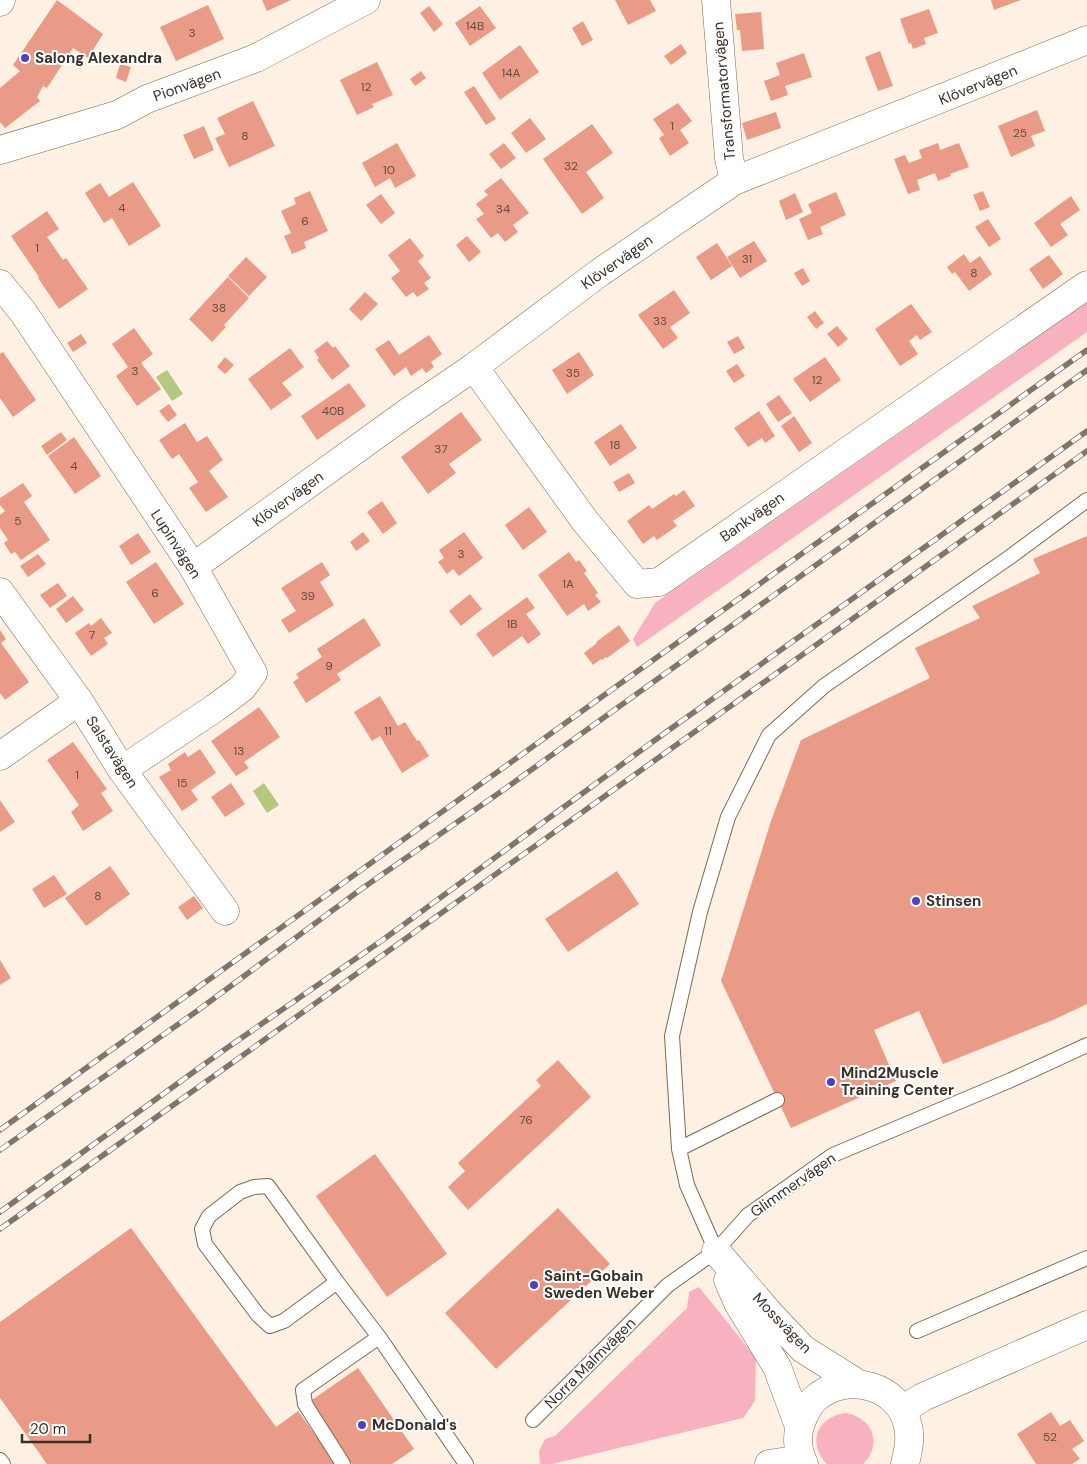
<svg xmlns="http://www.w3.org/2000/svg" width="1087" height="1464" viewBox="0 0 1087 1464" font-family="'DM Sans',sans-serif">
	<rect width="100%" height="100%" fill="#fef0e3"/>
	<path fill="#f8b1be" d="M1087 303V332L637 647 633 639 655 603Z
		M699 1287 756 1358 755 1401 743 1418 552 1464H540L539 1451 545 1439 555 1436 687 1308 689 1292Z
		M846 1413C873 1418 883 1444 863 1464H827C806 1443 818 1416 846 1413Z"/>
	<path fill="#b4c880" d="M167 370 183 394 172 401 156 377Z
		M264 783 279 805 267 813 253 791Z"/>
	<path fill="#e99b87" d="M57 0 103 34 88 58 73 48 47 88 43 86 37 97 40 101 5 128 0 122V88L20 71 13 65Z
		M262 0H291L267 11Z
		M615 0H650L656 11 628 25Z
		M991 0H1021L994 10Z
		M208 5 224 39 176 61 160 27Z
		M429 6 443 24 434 32 420 13Z
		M480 6 496 28 470 46 455 23Z
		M929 9 938 33 924 38 926 44 913 49 911 43 909 44 900 19Z
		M761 12 764 49 742 51 740 30H737L735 14Z
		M583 21 593 40 582 46 572 28Z
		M681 44 687 53 671 65 664 56Z
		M520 45 539 72 500 100 482 73Z
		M880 51 893 86 878 91 865 57Z
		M804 53 812 77 785 86 788 95 771 101 764 81 780 75 776 63Z
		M377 62 393 95 372 104 374 107 357 115 340 80Z
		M120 64 131 67 126 82 116 78Z
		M421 71 426 78 415 86 410 79Z
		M474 86 496 119 486 125 464 92Z
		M253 101 275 146 229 167 215 138 225 134 217 118Z
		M678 103 692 121 680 130 689 143 670 156 659 138 664 135 653 119Z
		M1037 110 1045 131 1031 136 1035 146 1011 157 998 126Z
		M776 112 781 128 747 140 742 123Z
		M530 118 546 139 526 153 511 133Z
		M592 124 613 153 586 172 604 198 582 214 543 159Z
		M204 126 214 150 194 159 183 135Z
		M397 143 416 176 395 188 390 178 375 187 362 163Z
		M504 143 516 158 501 169 489 154Z
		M938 143 940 150 959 143 969 167 950 174 951 176 938 181 935 173 917 180 920 190 908 194 894 159 905 155 909 163 922 158 919 150Z
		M501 178 529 213 513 225 518 232 505 242 498 233 491 238 476 219 484 214 476 204 488 195 484 191Z
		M133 182 161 226 129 246 112 218 104 223 85 193 100 183 109 197Z
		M310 191 328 231 304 242 306 248 292 254 284 236 291 233 281 211 296 204 294 198Z
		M983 191 990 207 980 211 973 195Z
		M836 192 846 215 820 227 823 234 808 240 799 219 812 213 808 204Z
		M795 193 803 212 786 220 779 201Z
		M381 194 395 213 381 224 366 205Z
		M1071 196 1080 210 1060 224 1068 235 1051 247 1034 223Z
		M47 211 59 229 47 237 63 260 66 258 88 289 59 309 38 278 39 277 11 236Z
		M988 219 1001 239 989 247 975 227Z
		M467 236 481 252 469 262 456 245Z
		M410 238 424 256 418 261 431 278 424 283 429 289 417 297 413 292 406 297 391 278 400 271 388 255Z
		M754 241 767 261 740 278 727 257Z
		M717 243 732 266 711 280 696 257Z
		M964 254 970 263 980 256 992 274 969 291 955 272 952 274 947 267Z
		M1049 255 1063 274 1043 289 1029 269Z
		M246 257 267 277 249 296 228 276Z
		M803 268 810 281 802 286 794 273Z
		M228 277 249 298 224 325 226 327 212 342 189 319Z
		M674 290 690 313 670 327 678 338 663 349 638 315Z
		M365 292 378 304 361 321 349 309Z
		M911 304 932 332 920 340 917 335 909 341 918 354 900 366 875 329Z
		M815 311 824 323 816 329 807 317Z
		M837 326 848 339 838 347 827 334Z
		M134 328 153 354 141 363 161 389 137 406 116 376 128 367 112 344Z
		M81 334 87 343 73 352 67 343Z
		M429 335 442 354 431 362 434 367 426 373 422 368 411 376 406 367 394 376 375 349 389 340 399 355Z
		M738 336 745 348 734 354 727 342Z
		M327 341 333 348 335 346 350 366 332 380 317 360 319 358 314 351Z
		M290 348 304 367 282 383 292 395 271 410 248 379Z
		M3 352 36 400 13 417 0 398V354Z
		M579 352 594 375 567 394 552 370Z
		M225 357 234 365 225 374 217 367Z
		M825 357 841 380 810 402 793 379Z
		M737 364 745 376 734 383 726 371Z
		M349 383 366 406 317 440 301 416Z
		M779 395 792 413 778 422 766 404Z
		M169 404 177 415 168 422 159 411Z
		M759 411 775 436 765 443 762 438 748 447 734 428Z
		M461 412 482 440 449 464 456 473 428 494 401 457Z
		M794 416 812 443 799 452 781 426Z
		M185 423 197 442 207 436 223 460 209 471 228 497 206 512 189 488 198 482 179 454 172 459 159 440Z
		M621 424 637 448 610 466 594 442Z
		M61 432 67 440 47 455 41 446Z
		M74 437 101 476 75 494 48 456Z
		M629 473 635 483 619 492 613 482Z
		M23 483 32 496 24 502 50 540 21 560 15 552 11 554 4 543 8 540 0 528V515L5 511 0 505V498Z
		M684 490 695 506 673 521 677 526 657 540 654 536 643 544 627 521 649 505 652 509 674 494 676 496Z
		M382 501 397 523 383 534 367 512Z
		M529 507 547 532 523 550 505 525Z
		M363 532 370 541 356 551 350 542Z
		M464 532 483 558 459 576 453 569 447 574 438 562 444 558 439 550Z
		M138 533 151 552 131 565 119 546Z
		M1087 536V1004L1053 1020 943 1064 919 1011 897 1020 874 1030 896 1081 791 1128 721 981 771 821 801 740 930 678 915 648 980 618 972 606 1040 573 1033 559Z
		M569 552 576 562 579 560 587 571 584 573 598 593 595 595 601 602 588 611 584 604 567 616 538 575Z
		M38 554 46 564 28 577 20 566Z
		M156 562 184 604 154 624 126 582Z
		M322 562 330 575 320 582 334 605 289 633 281 620 296 611 281 588Z
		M58 583 67 596 50 608 40 595Z
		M470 594 482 609 461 626 449 611Z
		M73 596 84 610 66 623 56 609Z
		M527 597 535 608 526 614 541 634 528 644 522 636 493 657 476 634Z
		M101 618 112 633 104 638 108 644 91 656 75 633 89 623 91 626Z
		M364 618 381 645 337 674 341 680 306 703 293 682 299 678 296 674 322 657 317 649Z
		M619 625 630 641 607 658 606 657 602 660 601 659 593 665 584 653 597 643 596 642Z
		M0 630 6 639 1 643 29 682 5 700 0 693Z
		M380 696 398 726 405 722 417 741 419 740 429 756 402 773 380 736 372 741 354 712Z
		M259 707 280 737 244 762 249 768 236 776 211 741Z
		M73 742 107 789 101 793 113 811 83 831 71 812 79 805 47 760Z
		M200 749 216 773 191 790 198 800 182 811 159 777 171 770 168 764 185 752 188 757Z
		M231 783 245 804 225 817 211 797Z
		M0 800 15 822 0 832Z
		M110 866 130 894 86 926 65 898Z
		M617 871 639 904 568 952 545 919Z
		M54 875 67 894 44 908 32 889Z
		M194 896 203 908 187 920 178 907Z
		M0 960 11 978 0 985Z
		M558 1060 591 1097 468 1210 448 1187 465 1171 458 1163 541 1086 536 1080Z
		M375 1154 447 1254 387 1297 316 1196Z
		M558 1208 610 1264 496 1369 445 1313Z
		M131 1228 276 1427 298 1411 336 1464H47L0 1398V1322Z
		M358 1368 414 1449 392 1464H352L309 1402Z
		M1051 1412 1060 1426 1070 1420 1084 1441 1072 1449 1080 1459 1072 1464H1036L1017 1434Z"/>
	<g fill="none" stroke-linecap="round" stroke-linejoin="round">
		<defs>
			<path id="lane" d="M679 1149 777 1100
				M716 1251 687 1185 679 1149 672 1036 700 912 728 817 769 735 824 686 1010 557 1087 500
				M337 1282 284 1321 270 1326 258 1315 205 1244 202 1229 209 1216 240 1192 254 1187 268 1186 337 1282 379 1337 466 1464
				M917 1331 1087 1258
				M533 1420 668 1285 716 1251 748 1215 833 1155 1011 1080 1087 1045
				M0 1460 3 1464
				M343 1464 305 1404 303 1390 379 1337"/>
			<path id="street" d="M716 0 729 158 734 181
				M0 2 1 0
				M0 150 117 115 147 99 256 58 366 0
				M0 284 23 312 193 567 253 673 242 688 215 708 122 770
				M474 367 585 521 637 584 659 582 1087 285
				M193 567 408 412 474 367 599 273 734 181 1087 40
				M0 592 79 701 122 770 225 911
				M0 756 79 701
				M716 1251 769 1313 803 1349 857 1383
				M728 1280 738 1303 777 1367 799 1426
				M902 1410 923 1397 1087 1325
				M769 1464 801 1459
				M804 1464C797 1451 796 1433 802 1420 806 1411 809 1403 817 1397 848 1372 899 1385 908 1426 911 1439 908 1451 905 1464"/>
		</defs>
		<use href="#lane" stroke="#7e6955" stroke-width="16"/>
		<use href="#street" stroke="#7e6955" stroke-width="29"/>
		<use href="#lane" stroke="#fff" stroke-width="14"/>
		<use href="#street" stroke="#fff" stroke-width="28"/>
		<defs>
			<path id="rail" d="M0 1130 621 683 1087 350
				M0 1150 197 1011 360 890 499 793 1087 370
				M0 1212 224 1050 384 939 662 735 1087 431
				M0 1229 1087 451"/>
		</defs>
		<use href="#rail" stroke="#80756b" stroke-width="5.5"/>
		<use href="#rail" stroke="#fff" stroke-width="4" stroke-dasharray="11" stroke-linecap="butt"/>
	</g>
	<g fill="#4d43ba" stroke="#fff" stroke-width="2">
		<circle cx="25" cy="58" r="5"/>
		<circle cx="916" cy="901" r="5"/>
		<circle cx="831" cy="1082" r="5"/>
		<circle cx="534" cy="1285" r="5"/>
		<circle cx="362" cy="1425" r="5"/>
	</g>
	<g text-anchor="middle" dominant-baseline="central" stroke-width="4" stroke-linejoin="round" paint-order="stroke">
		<g font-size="12" fill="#654b40">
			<text x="475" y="26">14B</text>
			<text x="192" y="33">3</text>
			<text x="511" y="73">14A</text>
			<text x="366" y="87">12</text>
			<text x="672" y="126">1</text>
			<text x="1020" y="133">25</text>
			<text x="245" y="136">8</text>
			<text x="571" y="166">32</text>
			<text x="389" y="170">10</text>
			<text x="122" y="208">4</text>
			<text x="503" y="209">34</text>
			<text x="305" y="221">6</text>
			<text x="37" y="248">1</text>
			<text x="747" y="259">31</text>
			<text x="974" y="273">8</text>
			<text x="219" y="308">38</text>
			<text x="660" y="321">33</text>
			<text x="135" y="371">3</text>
			<text x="573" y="373">35</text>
			<text x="817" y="380">12</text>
			<text x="333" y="411">40B</text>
			<text x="615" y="445">18</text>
			<text x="441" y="449">37</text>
			<text x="74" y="466">4</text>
			<text x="18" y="521">5</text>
			<text x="461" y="554">3</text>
			<text x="568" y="584">1A</text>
			<text x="155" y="593">6</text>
			<text x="308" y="596">39</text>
			<text x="512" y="624">1B</text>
			<text x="92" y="635">7</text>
			<text x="329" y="666">9</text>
			<text x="388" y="731">11</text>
			<text x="239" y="751">13</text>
			<text x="77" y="775">1</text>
			<text x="182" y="783">15</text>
			<text x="98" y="896">8</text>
			<text x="526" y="1120">76</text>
			<text x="1050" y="1437">52</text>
		</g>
		<g font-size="15" font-weight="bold" fill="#393028" stroke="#fff" text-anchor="start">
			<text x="35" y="58">Salong Alexandra</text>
			<text x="926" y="901">Stinsen</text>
			<text x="841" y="1073">Mind2Muscle<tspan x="841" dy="17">Training Center</tspan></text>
			<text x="544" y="1276">Saint-Gobain<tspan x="544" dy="17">Sweden Weber</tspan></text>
			<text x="372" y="1425">McDonald's</text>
		</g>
		<g font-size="15" fill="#393028" stroke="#fff">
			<text transform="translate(187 85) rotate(-20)">Pionvägen</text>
			<text transform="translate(978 85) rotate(-22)">Klövervägen</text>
			<text transform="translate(724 91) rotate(-95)">Transformatorvägen</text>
			<text transform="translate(617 262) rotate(-35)">Klövervägen</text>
			<text transform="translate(288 499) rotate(-36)">Klövervägen</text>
			<text transform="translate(752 517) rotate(-35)">Bankvägen</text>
			<text transform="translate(176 544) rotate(57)">Lupinvägen</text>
			<text transform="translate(112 752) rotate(57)">Salstavägen</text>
			<text transform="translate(793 1185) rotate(-35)">Glimmervägen</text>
			<text transform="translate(782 1323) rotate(46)">Mossvägen</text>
			<text transform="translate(590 1363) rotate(-45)">Norra Malmvägen</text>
		</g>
	</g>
	<path d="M22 1434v8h68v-8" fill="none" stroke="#393028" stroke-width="2.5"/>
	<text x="30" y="1434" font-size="15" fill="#393028" stroke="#ffffff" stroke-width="4" paint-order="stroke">20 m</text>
</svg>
